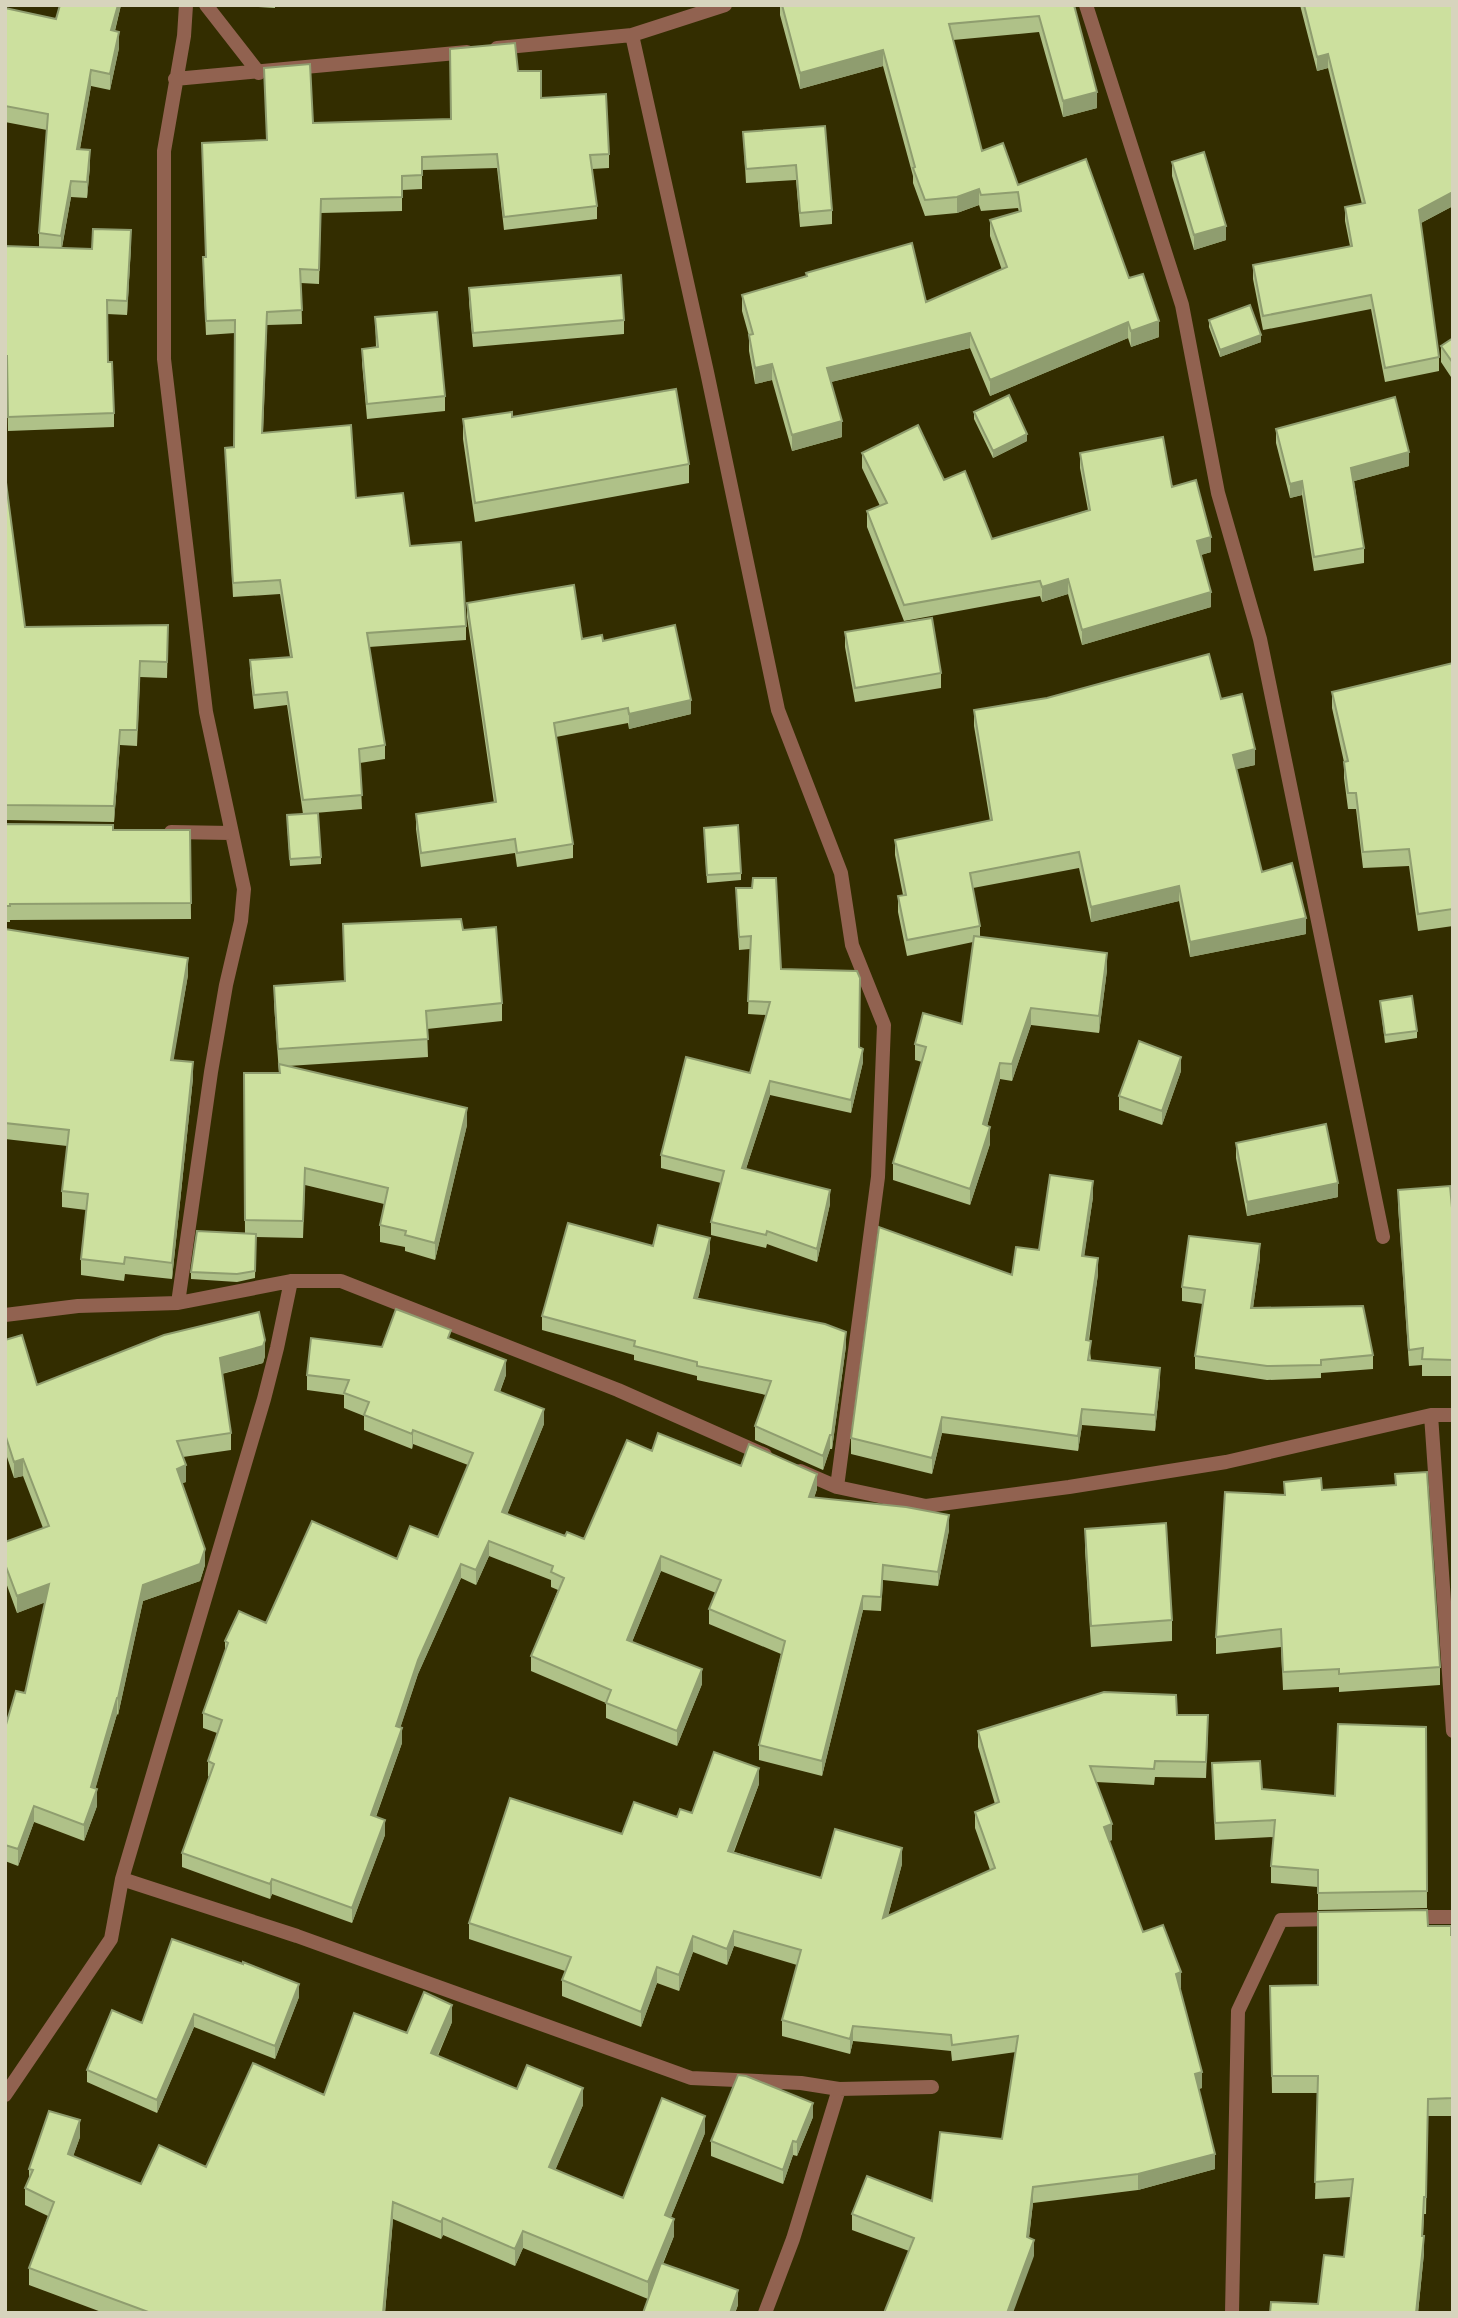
<svg xmlns="http://www.w3.org/2000/svg" width="1458" height="2318" viewBox="0 0 1458 2318" font-family="'Asap Condensed',sans-serif">
	<rect width="100%" height="100%" fill="#332d00"/>
	<g fill="none" stroke-linecap="round" stroke-linejoin="round">
		<path stroke="#916250" stroke-width="14" d="M206 5 259 73
			M1086 5 1182 305 1218 493 1260 639 1383 1237
			M632 35 707 372 778 710 841 873 852 945 884 1025 878 1177 837 1487
			M497 48 632 35 725 5
			M175 79 467 52
			M171 832 231 833
			M178 1303 211 1072 226 985 241 921 244 889 206 712 164 359V151L184 36 186 5
			M5 1315 78 1306 178 1303 291 1281H341L618 1390 765 1455
			M1431 1415 1453 1731
			M800 1471 837 1487 926 1506 1069 1487 1226 1462 1431 1415H1453
			M122 1879 297 1936 691 2078 801 2083 839 2089 932 2087
			M1411 1917H1453
			M5 2095 111 1939 122 1879 264 1399 277 1348 291 1281
			M765 2313 793 2239 839 2089
			M1232 2313 1238 2011 1281 1920 1335 1919"/>
	</g>
	<path fill="#afc188" d="M60 5H121L115 31 119 48 110 90 91 86 80 149 90 166 87 198 71 197 62 248 92 249 131 245 127 315 107 314 108 362 114 413V427L8 431 7 371H5V246L39 247V233L47 130 5 122V8L56 19Z
		M229 5H275V8Z
		M780 5H1074L1097 108 1063 117 1039 32 953 40 982 151 1018 185 1129 278 1159 337 1131 347 1128 338 990 396 970 348 831 382 842 437 792 451 772 380 755 384 749 351V336L742 311V295L806 277V273L926 302 1002 270 990 236V220L1019 212 1018 208 981 211 979 205 957 213 925 216 913 183V176L883 66 800 89 780 15Z
		M1300 5H1453V206L1421 223 1439 357V371L1385 382 1371 309 1263 330 1253 279V265L1350 246 1345 221V207L1362 204 1328 68 1317 71Z
		M264 68 313 123 451 119 518 71 541 98 609 154V168L592 169 597 206V219L504 230 497 168 422 170V189L402 190V211L321 213 319 284 301 283 302 324 267 325 263 433 356 498 410 546 466 626V640L369 647 385 745V759L360 763 362 809 303 814 287 705 254 709 250 674V660L290 657 280 594 233 597 225 448 234 447 235 333 206 335 203 271V257H206L202 143 267 140Z
		M825 126 832 210V224L800 227 796 180 746 183 743 132Z
		M1172 162 1226 240 1194 250 1172 176Z
		M469 288 624 320V334L473 347 469 302Z
		M375 317 445 396V411L367 419 362 363V349L376 347Z
		M1209 320 1261 342 1220 357 1209 327Z
		M1453 338V380L1441 362V346Z
		M974 412 1027 441 993 458 974 419Z
		M512 417 689 464V483L475 522 463 439V419Z
		M1276 429 1409 466 1354 481 1364 548V563L1314 571 1302 495 1290 498 1276 443Z
		M862 453 944 480 992 539 1088 510 1080 468V453L1172 487 1211 552 1201 555 1211 607 1082 645 1068 594 1042 602 1040 596 904 621 867 527V511L880 506 862 468Z
		M5 475 25 627 168 640 167 678 140 677 137 746 120 745 114 822 5 820Z
		M467 603 582 639 603 641 691 714 629 729 628 723 556 737 573 844V858L517 867 515 853 421 867 416 829V814L494 803 467 617Z
		M845 632 941 673V688L855 702 845 647Z
		M1453 663V926L1418 931 1409 866 1363 868 1356 809H1348L1344 778V762L1332 708V692Z
		M1221 699 1255 765 1236 769 1262 872 1306 934 1190 957 1179 901 1091 922 1079 868 973 888 980 926V937L1107 970 1099 1033 1031 1025 1012 1081 1000 1079 987 1126 990 1144 970 1205 893 1180V1163L922 1062 915 1060V1044L962 1024 973 942 907 956 898 912V896L903 895 895 855V840L990 821 974 726V710Z
		M287 822 321 857V864L290 866Z
		M5 824 113 830H190L191 919 10 920V922H5Z
		M704 835 741 873V880L707 883Z
		M736 888 781 969 859 1048 863 1062 851 1113 770 1095 746 1169 830 1204 817 1262 767 1244 766 1248 711 1235V1222L721 1183 661 1168V1155L750 1073 766 1015 748 1014 750 949 739 950Z
		M343 924 463 930 502 1003V1021L427 1029 428 1057 288 1066 467 1125 435 1260 405 1251V1247L380 1242V1225L384 1204 305 1185 303 1238 256 1237 255 1278 237 1282 191 1279V1272L245 1234 244 1073H279L274 1004V986L344 981Z
		M5 929 188 975 173 1060 193 1078 172 1279 125 1274 124 1281 81 1275V1259L86 1210 62 1207V1191L67 1146 5 1139Z
		M1380 1001 1417 1031V1038L1385 1043Z
		M1181 1071 1162 1125 1119 1110V1096Z
		M1236 1143 1338 1197 1247 1216 1236 1158Z
		M1398 1190 1453 1219V1376H1422V1365L1409 1366 1398 1206Z
		M1093 1197 1084 1256 1098 1274 1089 1341 1091 1360 1160 1383 1155 1431 1082 1425 1078 1451 942 1433 932 1474 851 1454V1438L1012 1275Z
		M653 1246 710 1252 698 1298 846 1346 832 1449H830L823 1470 755 1440V1426L766 1395 697 1380V1376L634 1360V1355L542 1330V1316Z
		M1260 1258 1253 1308 1373 1355V1369L1321 1373V1378L1267 1380 1195 1369V1356L1203 1304 1182 1301V1287Z
		M451 1339 506 1375 500 1392 544 1424 507 1514 565 1536 584 1539 652 1451 741 1466 817 1489 814 1498 949 1530 938 1586 883 1580 881 1611 863 1610 822 1776 759 1760V1745L781 1654 709 1624V1609L716 1593 661 1571 632 1642 702 1684 677 1746 606 1718V1703L531 1671V1656L558 1590 551 1587V1580L489 1556 476 1585 461 1578 418 1674 400 1728 402 1743 376 1817 385 1835 352 1923 272 1894 270 1899 182 1867V1853L209 1777 208 1776V1761L217 1733 203 1728V1713L225 1651V1641L266 1623 397 1559 438 1537 468 1465 413 1444 412 1449 364 1430V1416L344 1408V1395L307 1390V1375L382 1347Z
		M5 1340 37 1385 265 1356 263 1363 222 1374 231 1433V1450L183 1457 186 1482 182 1483 205 1565 200 1581 143 1601 118 1715 117 1714 95 1789 97 1806 84 1841 34 1822 18 1866 5 1861V1728L25 1693 45 1602 17 1613 5 1580V1542L43 1528 23 1476 14 1478 5 1451Z
		M1395 1474 1440 1667V1685L1339 1692V1687L1283 1690 1281 1647 1216 1654V1637L1284 1495V1482L1322 1490 1395 1485Z
		M1085 1529 1172 1620V1641L1091 1647 1085 1550Z
		M1177 1715 1208 1731 1206 1778 1155 1777 1154 1785 1096 1782 1112 1840 1109 1841 1143 1932 1181 1988H1180L1202 2088 1198 2089 1215 2169 1138 2190 1033 2203 1029 2238 1034 2256 909 2251 852 2230V2214L932 2201 1002 2139 1016 2052 952 2061 951 2051 853 2041 850 2054 782 2036V2020L797 1965 734 1946 727 1965 693 1952 679 1991 657 1983 641 2027 562 1996V1980L565 1971 469 1939V1923L622 1834 692 1813 759 1784 734 1852 821 1878 902 1864 888 1916 990 1870 975 1828V1812L995 1804 978 1747V1731Z
		M1426 1727 1427 1908 1318 1910V1887L1271 1883V1866L1274 1837 1215 1840 1212 1763 1262 1789 1335 1796Z
		M1428 1926 1453 1935V2116H1428L1426 2214H1424L1423 2236 1424 2253 1418 2313H1270L1318 2304 1344 2257 1351 2197 1315 2199 1318 2093H1272L1270 1986 1318 1985Z
		M299 1997 275 2059 194 2027 157 2113 87 2082V2070L142 2023Z
		M452 2022 438 2056 517 2089 583 2105 555 2170 623 2198 705 2133 671 2217 674 2236 663 2264 738 2305 735 2313H643L648 2299 523 2248 515 2266 443 2235 441 2239 393 2219 385 2313H104L29 2285V2268L48 2216 25 2205V2188L29 2178V2169L80 2137 73 2156 141 2184 206 2167 324 2095 407 2033Z
		M813 2117 797 2156 793 2155 783 2184 711 2156V2141Z"/>
	<path fill="#8f9d6f" d="M118 5H121L111 46V30Z
		M119 32V48L110 90V74Z
		M883 50V66L800 89V73Z
		M1328 54V68L1317 71V57Z
		M91 70V86L77 165V149Z
		M1097 92V108L1063 117V101Z
		M90 150V166L87 198V182Z
		M71 181V197L61 252V236Z
		M979 189V205L957 213V197Z
		M1453 192V206L1419 224V210Z
		M1226 226V240L1194 250V235Z
		M131 230V245L127 315V301Z
		M1159 321V337L1131 347V331Z
		M1128 322V338L990 396V380Z
		M970 333V348L827 383V368Z
		M1261 335V342L1220 357V350Z
		M772 364V380L755 384V368Z
		M842 421V437L792 451V435Z
		M1027 434V441L993 458V451Z
		M1409 452V466L1351 482V468Z
		M1302 481V495L1290 498V484Z
		M1211 537V552L1197 556V541Z
		M1068 579V594L1042 602V587Z
		M1211 592V607L1082 645V630Z
		M691 700V714L629 729V714Z
		M120 730V745L114 822V806Z
		M1255 749V765L1233 770V755Z
		M1179 886V901L1091 922V907Z
		M1306 918V934L1190 957V942Z
		M1107 953V970L1099 1033V1016Z
		M188 958V975L171 1076V1060Z
		M1031 1008V1025L1012 1081V1064Z
		M863 1049V1062L851 1113V1100Z
		M1181 1057V1071L1162 1125V1111Z
		M193 1062V1078L172 1279V1263Z
		M1000 1063V1079L983 1141V1124Z
		M770 1081V1095L742 1181V1168Z
		M467 1108V1125L435 1260V1243Z
		M990 1127V1144L970 1205V1189Z
		M1093 1181V1197L1082 1272V1256Z
		M1338 1183V1197L1247 1216V1202Z
		M830 1190V1204L817 1262V1249Z
		M710 1238V1252L694 1312V1298Z
		M1260 1244V1258L1251 1322V1308Z
		M1098 1258V1274L1086 1356V1340Z
		M846 1332V1346L832 1449V1435Z
		M265 1340V1356L263 1363 220 1374V1358Z
		M506 1360V1375L495 1404V1390Z
		M1160 1368V1383L1155 1431V1415Z
		M544 1409V1424L502 1527V1512Z
		M1082 1409V1425L1078 1451V1436Z
		M942 1417V1433L932 1474V1458Z
		M413 1430V1444L412 1449V1434Z
		M830 1435V1449L823 1470V1456Z
		M23 1459V1476L14 1478V1462Z
		M186 1465V1482L177 1485V1469Z
		M817 1474V1489L809 1512V1497Z
		M949 1515V1530L938 1586V1572Z
		M489 1541V1556L476 1585V1570Z
		M205 1549V1565L200 1581 143 1601 118 1715V1698L143 1585Z
		M661 1556V1571L627 1654V1640Z
		M461 1564V1578L418 1674 396 1741V1726L418 1660Z
		M49 1584V1601L17 1613V1596Z
		M863 1596V1610L822 1776V1761Z
		M702 1669V1684L677 1746V1731Z
		M117 1698V1714L91 1804V1787Z
		M402 1728V1743L371 1830V1815Z
		M759 1768V1784L728 1866V1851Z
		M97 1789V1806L84 1841V1825Z
		M34 1806V1822L18 1866V1849Z
		M385 1820V1835L352 1923V1908Z
		M1112 1824V1840L1104 1843V1827Z
		M902 1848V1864L883 1934V1918Z
		M272 1879V1894L270 1899V1884Z
		M734 1931V1946L727 1965V1949Z
		M693 1936V1952L679 1991V1975Z
		M657 1967V1983L641 2027V2012Z
		M1181 1972V1988L1176 1990V1974Z
		M299 1984V1997L275 2059V2046Z
		M452 2005V2022L431 2070V2053Z
		M194 2014V2027L157 2113V2100Z
		M853 2026V2041L850 2054V2039Z
		M1202 2072V2088L1195 2090V2074Z
		M583 2088V2105L549 2185V2167Z
		M813 2103V2117L797 2156V2142Z
		M705 2116V2133L665 2232V2215Z
		M80 2120V2137L68 2171V2154Z
		M793 2141V2155L783 2184V2170Z
		M1215 2154V2169L1138 2190V2174Z
		M1033 2187V2203L1027 2253V2237Z
		M393 2202V2219L385 2313H383Z
		M443 2218V2235L441 2239V2222Z
		M674 2219V2236L648 2299V2282Z
		M523 2231V2248L515 2266V2249Z
		M1424 2236V2253L1418 2313H1416Z
		M1034 2240V2256L1013 2313H1007Z
		M738 2290V2305L735 2313H730Z"/>
	<path fill="#cce09e" stroke="#8f9d6f" stroke-width="2" d="M60 5H118L111 30 119 32 110 74 91 70 77 149 90 150 87 182 71 181 61 236 39 233 48 114 5 106V8L56 19Z
		M782 5H1074L1097 92 1063 101 1039 16 949 24 982 151 1003 143 1018 185 1086 159 1129 278 1143 274 1159 321 1131 331 1128 322 990 380 970 333 827 368 842 421 792 435 772 364 755 368 749 335 753 334 742 295 807 276 806 273 912 243 926 302 1007 267 990 220 1021 211 1018 192 981 195 979 189 957 197 925 200 913 168 915 167 883 50 800 73Z
		M1304 5H1453V192L1419 210 1439 357 1385 368 1371 295 1263 316 1253 265 1352 246 1345 207 1365 203 1328 54 1317 57Z
		M515 43 518 71H541V98L606 94 609 154 590 155 597 206 504 217 497 154 422 157V175L402 176V197L321 199 319 270 300 269 302 310 267 312 262 433 351 425 356 498 403 493 410 546 461 542 466 626 367 633 385 745 359 749 362 795 303 800 287 692 254 695 250 660 292 657 280 580 233 583 225 448 234 447 235 320 206 321 203 257H206L202 143 267 140 264 68 310 64 313 123 451 119 450 49Z
		M825 126 832 210 800 213 796 165 746 169 743 132Z
		M1204 152 1226 226 1194 235 1172 162Z
		M93 229 131 230 127 301 107 300 108 362H112L114 413 8 417 7 356H5V246L92 249Z
		M621 275 624 320 473 333 469 288Z
		M1250 305 1261 335 1220 350 1209 320Z
		M437 312 445 396 367 404 362 349 378 347 375 317Z
		M1453 338V363L1441 346Z
		M676 389 689 464 475 503 463 419 512 412V417Z
		M1009 395 1027 434 993 451 974 412Z
		M1395 397 1409 452 1351 468 1364 548 1314 557 1302 481 1290 484 1276 429Z
		M918 425 944 480 965 471 992 539 1090 510 1080 453 1163 437 1172 487 1196 480 1211 537 1197 541 1211 592 1082 630 1068 579 1042 587 1040 581 904 605 867 511 887 503 862 453Z
		M5 475 25 627 168 625 167 662 140 661 137 730H120L114 806 5 805Z
		M574 585 582 639 602 635 603 641 675 625 691 700 629 714 628 708 554 723 573 844 517 853 515 839 421 853 416 814 496 802 467 603Z
		M932 618 941 673 855 688 845 632Z
		M1209 654 1221 699 1242 694 1255 749 1233 755 1262 872 1292 863 1306 918 1190 942 1179 886 1091 907 1079 852 970 873 980 926 907 940 898 896 906 895 895 840 992 820 974 710 1047 698Z
		M1453 663V909L1418 914 1409 849 1363 852 1356 793H1348L1344 762 1348 761 1332 692Z
		M318 813 321 857 290 859 287 815Z
		M5 824 113 825V830H190L191 903 10 904V906H5Z
		M738 825 741 873 707 875 704 828Z
		M753 878H776L781 969 857 971 860 978 859 1047 863 1049 851 1100 770 1081 742 1168 830 1190 817 1249 767 1231 766 1235 711 1222 724 1171 661 1155 686 1057 750 1073 770 1002 748 1001 751 936 739 937 736 888H752Z
		M461 919 463 930 496 927 502 1003 426 1011 428 1039 278 1049 274 986 345 981 343 924Z
		M5 929 188 958 171 1060 193 1062 172 1263 125 1257 124 1264 81 1259 88 1194 62 1191 69 1130 5 1123Z
		M974 936 1107 953 1099 1016 1031 1008 1012 1064 1000 1063 983 1124 990 1127 970 1189 893 1163 926 1047 915 1044 923 1013 962 1024Z
		M1412 996 1417 1031 1385 1035 1380 1001Z
		M1139 1041 1181 1057 1162 1111 1119 1096Z
		M279 1064 467 1108 435 1243 405 1235 406 1231 380 1225 388 1188 305 1168 303 1221 245 1220 244 1073H280Z
		M1326 1124 1338 1183 1247 1202 1236 1143Z
		M1050 1175 1093 1181 1082 1256 1098 1258 1086 1340 1091 1341 1088 1360 1160 1368 1155 1415 1082 1409 1078 1436 942 1417 932 1458 851 1438 879 1227 1012 1275 1016 1247 1039 1250Z
		M1450 1186 1453 1219V1360L1422 1359 1423 1348 1409 1350 1398 1190Z
		M568 1223 653 1246 658 1225 710 1238 694 1298 825 1324 846 1332 832 1435H830L823 1456 755 1426 771 1381 697 1366V1362L634 1346 635 1341 542 1316Z
		M197 1231 256 1234 255 1271 237 1274 191 1272Z
		M1189 1236 1260 1244 1251 1308 1363 1306 1373 1355 1321 1360V1365L1267 1366 1195 1356 1205 1290 1182 1287Z
		M396 1309 451 1330 448 1338 506 1360 495 1390 544 1409 502 1512 565 1536 567 1532 584 1539 627 1440 652 1451 658 1433 741 1466 749 1444 817 1474 809 1497 906 1507 949 1515 938 1572 883 1565 881 1597 863 1596 822 1761 759 1745 785 1641 709 1609 721 1580 661 1556 627 1640 702 1669 677 1731 606 1703 611 1690 531 1656 564 1578 551 1572 553 1566 489 1541 476 1570 461 1564 418 1660 396 1726 402 1728 371 1815 385 1820 352 1908 272 1879 270 1884 182 1853 214 1764 208 1761 222 1720 203 1713 228 1643 225 1641 239 1611 266 1623 312 1521 397 1559 410 1526 438 1537 473 1453 413 1430 412 1434 364 1415 369 1402 344 1393 349 1380 307 1375 311 1338 382 1347Z
		M259 1312 265 1340 263 1346 220 1358 231 1433 177 1441 186 1465 177 1469 205 1549 200 1564 143 1585 118 1698H117L91 1787 97 1789 84 1825 34 1806 18 1849 5 1845V1728L16 1691 25 1693 49 1584 17 1596 5 1564V1542L49 1526 23 1459 14 1462 5 1434V1340L22 1335 37 1385 164 1335Z
		M1427 1472 1440 1667 1339 1674V1669L1283 1672 1281 1629 1216 1637 1225 1492 1285 1495 1284 1482 1321 1478 1322 1490 1396 1485 1395 1474Z
		M1166 1523 1172 1620 1091 1626 1085 1529Z
		M1104 1692 1176 1695 1177 1715H1208L1206 1762 1155 1761 1154 1769 1090 1766 1112 1824 1104 1827 1143 1932 1163 1925 1181 1972 1176 1974 1202 2072 1195 2074 1215 2154 1138 2174 1033 2187 1027 2237 1034 2240 1007 2313H884L914 2238 852 2214 867 2176 932 2201 940 2132 1002 2139 1018 2036 952 2045 951 2035 853 2026 850 2039 782 2020 801 1950 734 1931 727 1949 693 1936 679 1975 657 1967 641 2012 562 1980 571 1957 469 1923 510 1798 622 1834 634 1802 677 1817 680 1809 692 1813 714 1752 759 1768 728 1851 821 1878 835 1829 902 1848 883 1918 995 1868 975 1812 999 1802 978 1731Z
		M1338 1724 1426 1727 1427 1891 1318 1893V1870L1271 1866 1275 1820 1215 1823 1212 1763 1260 1761 1262 1789 1335 1796Z
		M1427 1910 1428 1926H1451V1935H1453V2098L1428 2099 1426 2197H1424L1422 2236H1424L1416 2313H1270L1271 2302 1318 2304 1324 2255 1344 2257 1353 2179 1315 2182 1318 2076H1272L1270 1986 1318 1985V1912Z
		M172 1939 243 1964V1962L299 1984 275 2046 194 2014 157 2100 87 2070 112 2010 142 2023Z
		M424 1992 452 2005 431 2053 517 2089 527 2065 583 2088 549 2167 623 2198 662 2098 705 2116 665 2215 674 2219 648 2282 523 2231 515 2249 443 2218 441 2222 393 2202 383 2313H151L29 2268 54 2202 25 2188 33 2170 29 2169 49 2111 80 2120 68 2154 141 2184 159 2145 206 2167 253 2063 324 2095 354 2013 407 2033Z
		M738 2075 746 2076 813 2103 797 2142 793 2141 783 2170 711 2141Z
		M661 2263 738 2290 730 2313H643Z"/>
	<rect width="1458" height="2318" fill="none" stroke="#d7d4bd" stroke-width="14"/>
</svg>
